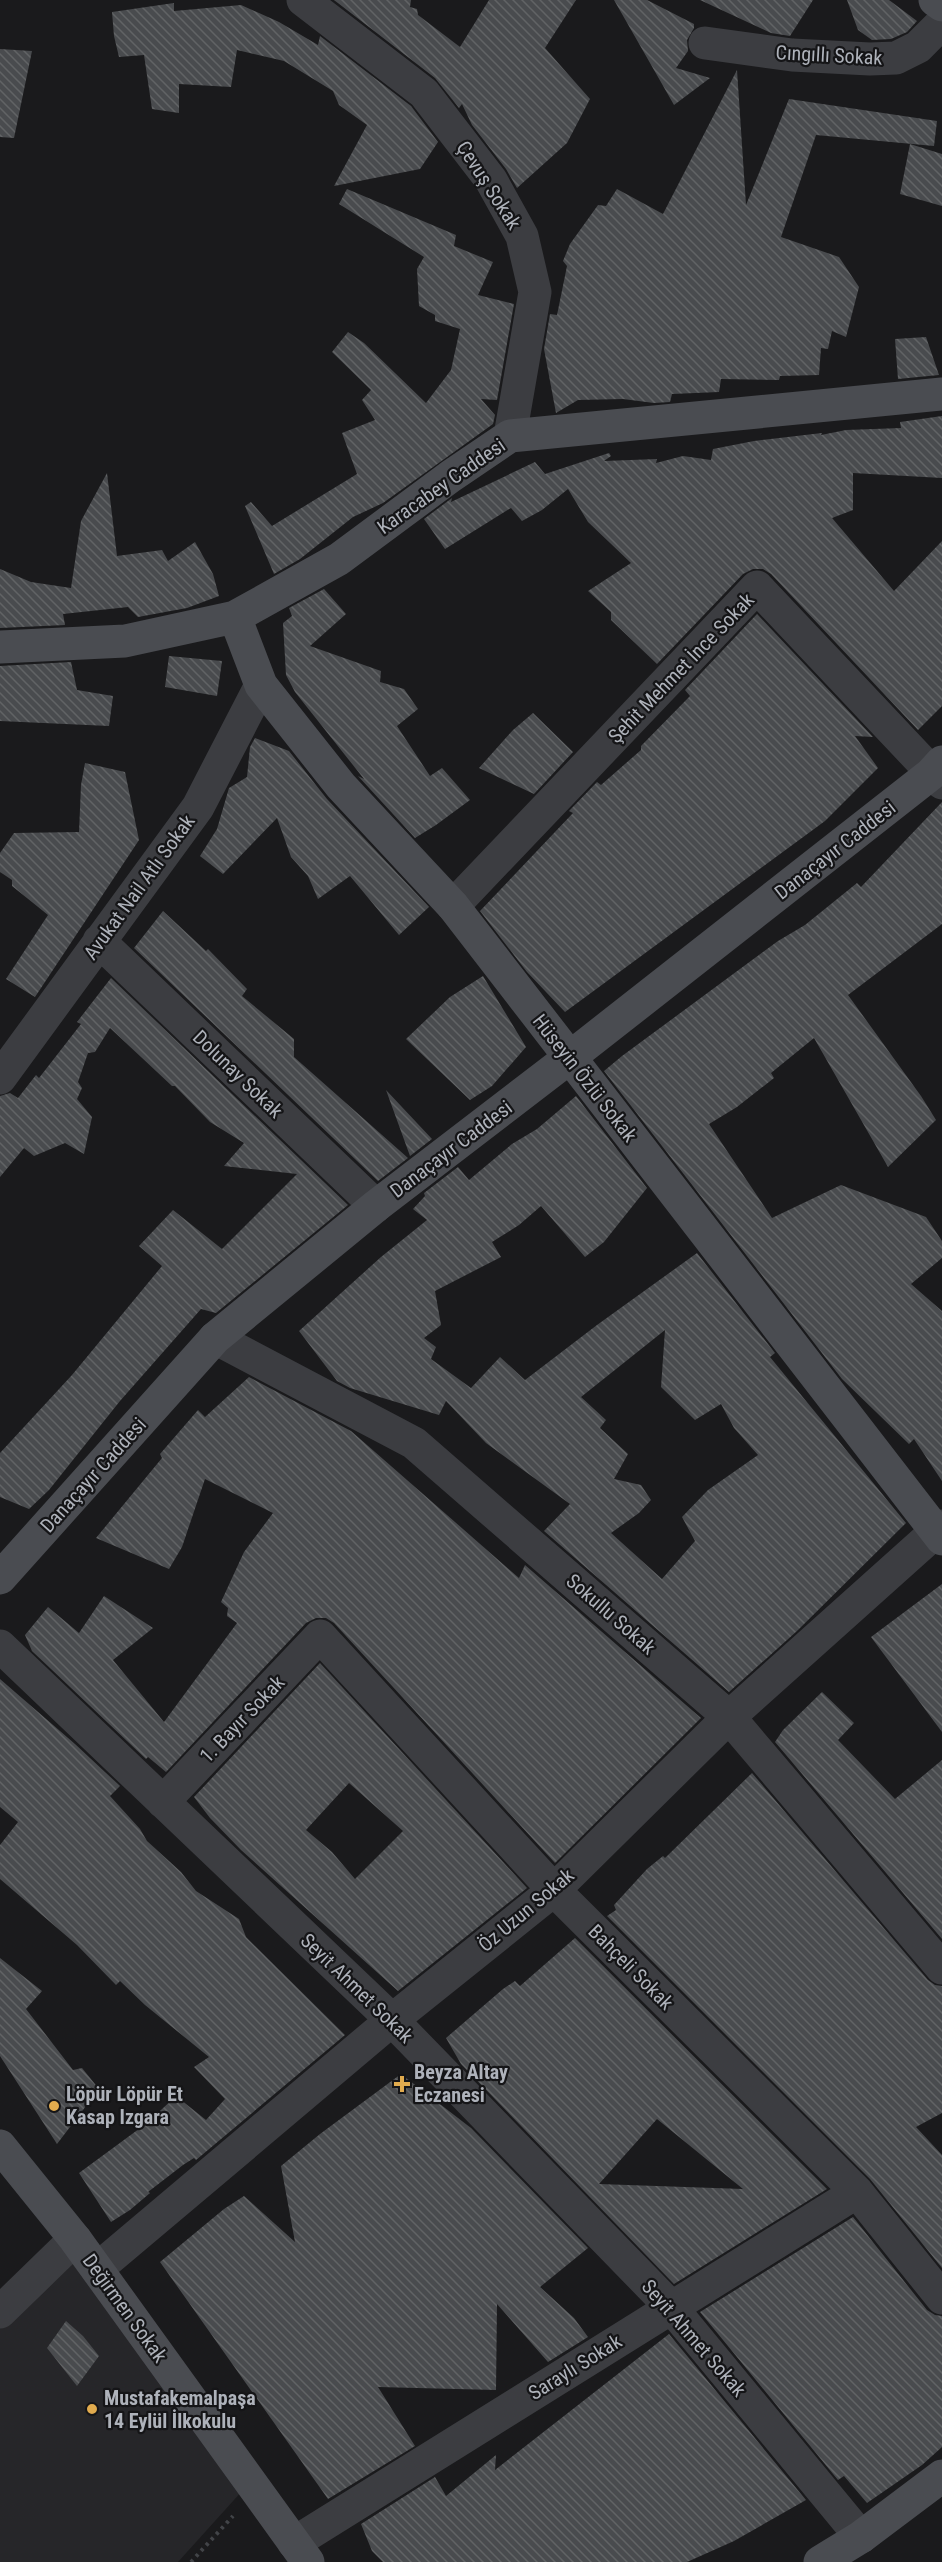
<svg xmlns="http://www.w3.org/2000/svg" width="942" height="2562" viewBox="0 0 942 2562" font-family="'Roboto Condensed',sans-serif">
	<defs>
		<pattern id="building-back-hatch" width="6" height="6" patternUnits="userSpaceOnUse" patternTransform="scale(1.5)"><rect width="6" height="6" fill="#494b4e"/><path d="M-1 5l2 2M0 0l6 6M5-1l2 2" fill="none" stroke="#616365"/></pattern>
	</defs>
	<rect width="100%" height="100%" fill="#1a1a1c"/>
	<path fill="#262629" d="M72 2259 243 2490 178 2562H0V2328Z"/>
	<path fill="url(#building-back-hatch)" fill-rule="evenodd" d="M334 0H411L410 7 417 9 418 15 460 47 489 0H576L545 48 590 99 567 143 517 188 506 169 472 125 462 104 459 108 435 78Z
		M614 0H647L694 24V28L687 40 688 51 676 68 710 78 674 105Z
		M700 0H813L790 36 771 33Z
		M847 0H889L917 21 907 32 891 39 872 40 858 30Z
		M174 3V11L241 5 279 22 318 45 320 36 411 106 438 142 420 169 334 186 367 125 339 105 333 91 284 61 237 50 231 87 179 84V113L152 109 144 55 119 57 114 36 112 12Z
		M0 49 32 51 14 138 0 137Z
		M737 70 746 205 789 99 937 121 934 146 816 135 781 237 839 257 859 287 846 337 832 331 828 349 821 348 819 375 780 376 779 380 721 379 719 392 672 394 670 402 654 403 623 399 578 400 556 413 544 349 550 314 557 315 567 266 563 261 570 244 598 205 606 206 617 189 663 214Z
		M910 144 942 154V206L900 194Z
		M347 189 456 235 454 246 493 262 478 295 514 304 497 400 481 399 495 415 493 424 383 503 353 517 300 559 274 574 245 506 251 502 272 526 357 474 342 433 375 420 362 400 371 390 332 352 348 332 364 343 426 403 451 370 460 329 435 321V315L419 306 417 269 424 257 339 204Z
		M926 337 939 375 898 379 895 339Z
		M942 416V478L853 473V510L832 518 894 591 942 541V706L918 730 771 574 763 569H753L743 574 657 664 611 620V612L588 591 631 563 588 522 568 489 542 510 522 521 511 508 445 549 424 519 452 498 451 502 535 462 545 474 609 453 611 456 604 461 657 459 656 463 683 456 711 460 713 449 754 441 822 433 821 435 846 430 901 428 900 422Z
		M107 473 117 556 162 550 168 561 195 542 213 574 219 596 187 608 138 617 128 607 63 614 65 625 0 628V569L31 582 71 588 81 521Z
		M324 589 346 614 310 646 381 671 380 682 404 689 418 709 397 726 430 776 442 768 470 800 436 825 415 838 358 776 364 779 295 692 286 675 283 623 292 616 289 608Z
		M757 614 873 737 855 736 878 768 825 821 565 1012 527 972 480 911 573 813 569 811 597 782 601 785 641 750V746L690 696 685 690Z
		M169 656 222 661 217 696 165 687Z
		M71 662 77 690 113 696 109 726 0 721V666Z
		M533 713 573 752 534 794 479 768 513 730Z
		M255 738 289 751 327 799 429 907 399 935 350 876 318 899 308 876 291 857 277 818 223 874 200 856 217 829 229 788 247 777 250 747Z
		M85 763 125 772 139 840 35 997 6 979 48 915 12 886V880L0 872V853L14 833 79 832 81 785Z
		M942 802V924L848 995 921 1096 936 1120 888 1167 814 1038 771 1073 774 1078 737 1107 709 1124 772 1218 841 1185 926 1217 942 1241V1258L911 1284 942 1311V1481L914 1439 909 1444 842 1379 604 1071 622 1056 778 941 805 925 857 883 861 887Z
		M163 911 206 951 208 949 247 989 242 996 294 1039V1057L408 1158 378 1181 134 948Z
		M483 976 526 1047 492 1086 470 1100 406 1039 450 997Z
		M111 978 348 1205 216 1313 201 1309 120 1401 49 1490 29 1509 0 1497V1453L72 1375 162 1266 139 1246 173 1210 222 1249 297 1174 224 1166 244 1143 210 1122 175 1086H172L110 1028 95 1052 88 1053 78 1082 82 1088 77 1099 92 1117 84 1154 65 1143 34 1156 24 1148 0 1177V1096L10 1093 18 1098 36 1075 39 1078 81 1024 77 1022Z
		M386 1090 432 1139 410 1156Z
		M576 1096 647 1188 604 1242 585 1257 541 1206 519 1225 492 1242 501 1257 435 1291 441 1325 424 1338 436 1347 431 1359 471 1388 500 1357 525 1380 597 1325 697 1253 775 1353 770 1357 906 1523 797 1631 729 1692 544 1531 570 1504 486 1443 446 1401 439 1415 350 1388 337 1381 299 1331 381 1257 427 1220 413 1209 425 1196 424 1193 458 1167 469 1180 512 1144 537 1129ZM665 1330 661 1387 695 1420 721 1404 734 1428 758 1455 708 1490 682 1517 695 1541 662 1579 611 1533 639 1513 651 1500 641 1485 614 1479 628 1454 600 1428 606 1420 581 1397Z
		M249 1377 351 1431 519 1578 525 1565 701 1718 555 1863 334 1623 326 1618H316L306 1623 166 1772 148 1757 146 1759 32 1651 25 1635 48 1607 79 1633 104 1596 153 1628 113 1660 164 1722 237 1623 227 1616 228 1608 221 1602 244 1552 273 1513 205 1479 182 1547 169 1569 96 1538 162 1458 160 1454 198 1410 205 1417Z
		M942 1584V1732L871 1637Z
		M320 1663 527 1888 398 1991 241 1850 210 1818 194 1797ZM349 1783 403 1831 355 1879 332 1852 306 1830Z
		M0 1679 75 1744 120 1786 110 1796 140 1829 147 1841 181 1872 196 1891 239 1919 246 1937 345 2035 196 2160 194 2158 183 2165 148 2192 150 2193 130 2210 111 2222 79 2173 147 2123 176 2096 206 2120 225 2099 194 2067 209 2057 145 2005 120 1981 116 1985 77 1945 0 1879V1845L18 1822 0 1807Z
		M822 1692 854 1723 838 1740 895 1799 942 1760V1939L775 1742 783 1730Z
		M752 1773 928 1980 935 1985 942 1986V2113L916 2127 942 2155V2268L870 2179 607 1916 616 1910 614 1905 647 1869 663 1856 665 1858Z
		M575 1938 827 2189 674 2284 461 2064 446 2038 503 1989 515 1981 520 1986ZM657 2119 743 2189 599 2184Z
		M0 1958 42 1991 26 2009 73 2070 82 2068 99 2089 57 2144 0 2056Z
		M401 2074 471 2128 588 2248 540 2287 574 2318 588 2337 548 2362 497 2304 496 2390 378 2387 415 2446 328 2499 160 2262 224 2209 244 2196 295 2242 281 2166 320 2134Z
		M853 2217 927 2310 935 2315 942 2316V2447L922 2465 867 2503 844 2476 838 2480 700 2312Z
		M66 2321 83 2336 99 2356 77 2386 47 2348Z
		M669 2334 806 2500 734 2541 687 2562H383L372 2551 361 2524 435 2477 446 2496 496 2455 495 2470Z"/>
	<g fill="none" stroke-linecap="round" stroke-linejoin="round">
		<path stroke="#424448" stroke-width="4" stroke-dasharray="3 4.5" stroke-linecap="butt" d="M191 2562 233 2516"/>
		<path stroke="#3c3d41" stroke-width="33" d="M303 0 424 93 491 180 522 236 535 292 510 436
			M705 43 792 55 870 59 896 58 918 47 942 23
			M453 906 757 587 942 783
			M99 941 376 1206
			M0 1078 198 807 261 685
			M215 1338 414 1443 729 1717 942 1968
			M0 1646 392 2020 671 2307 861 2537
			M163 1802 320 1636 554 1890 857 2192 942 2298
			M97 2269 392 2020 554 1890 729 1717 942 1526
			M0 2312 75 2239
			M294 2543 857 2192"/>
		<path stroke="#4a4c51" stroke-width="33" d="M935 0 942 5
			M235 617 261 685 341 786 453 906 942 1539
			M0 647 125 641 235 617 339 559 451 476 510 436 942 394
			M0 1578 215 1338 376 1206 569 1058 931 774 942 762
			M0 2146 75 2239 308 2562
			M820 2562 861 2537 942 2476"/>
	</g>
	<g fill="#e1ab4e" stroke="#151517" stroke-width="2">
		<path d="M399 2075h6v6h6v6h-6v6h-6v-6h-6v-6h6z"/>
		<circle cx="54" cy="2106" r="6"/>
		<circle cx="92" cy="2409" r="6"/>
	</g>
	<g text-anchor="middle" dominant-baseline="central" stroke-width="4.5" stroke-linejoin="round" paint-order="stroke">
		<g font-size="20" fill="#aeb2ba" stroke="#151517">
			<text transform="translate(829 55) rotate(3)">Cıngıllı Sokak</text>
			<text transform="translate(489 185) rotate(57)">Çevuş Sokak</text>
			<text transform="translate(441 486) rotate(-35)">Karacabey Caddesi</text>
			<text transform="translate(681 668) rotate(-46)">Şehit Mehmet İnce Sokak</text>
			<text transform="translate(835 850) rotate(-38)">Danaçayır Caddesi</text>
			<text transform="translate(139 887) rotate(-54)">Avukat Nail Atlı Sokak</text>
			<text transform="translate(238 1074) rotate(44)">Dolunay Sokak</text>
			<text transform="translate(585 1078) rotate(52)">Hüseyin Özlü Sokak</text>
			<text transform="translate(451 1149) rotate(-37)">Danaçayır Caddesi</text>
			<text transform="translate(93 1475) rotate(-48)">Danaçayır Caddesi</text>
			<text transform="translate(611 1614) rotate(41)">Sokullu Sokak</text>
			<text transform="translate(242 1719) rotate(-46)">1. Bayır Sokak</text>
			<text transform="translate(526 1910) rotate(-40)">Öz Uzun Sokak</text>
			<text transform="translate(631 1967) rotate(45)">Bahçeli Sokak</text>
			<text transform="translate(357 1988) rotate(44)">Seyit Ahmet Sokak</text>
			<text transform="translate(125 2308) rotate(54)">Değirmen Sokak</text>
			<text transform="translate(694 2338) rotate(49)">Seyit Ahmet Sokak</text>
			<text transform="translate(575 2367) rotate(-32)">Saraylı Sokak</text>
		</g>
		<g font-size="20" font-weight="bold" fill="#aeb2ba" stroke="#151517" text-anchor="start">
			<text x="414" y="2072">Beyza Altay<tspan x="414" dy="23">Eczanesi</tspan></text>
			<text x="66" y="2094">Löpür Löpür Et<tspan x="66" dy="23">Kasap Izgara</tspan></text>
			<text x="104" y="2398">Mustafakemalpaşa<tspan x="104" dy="23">14 Eylül İlkokulu</tspan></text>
		</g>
	</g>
</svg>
